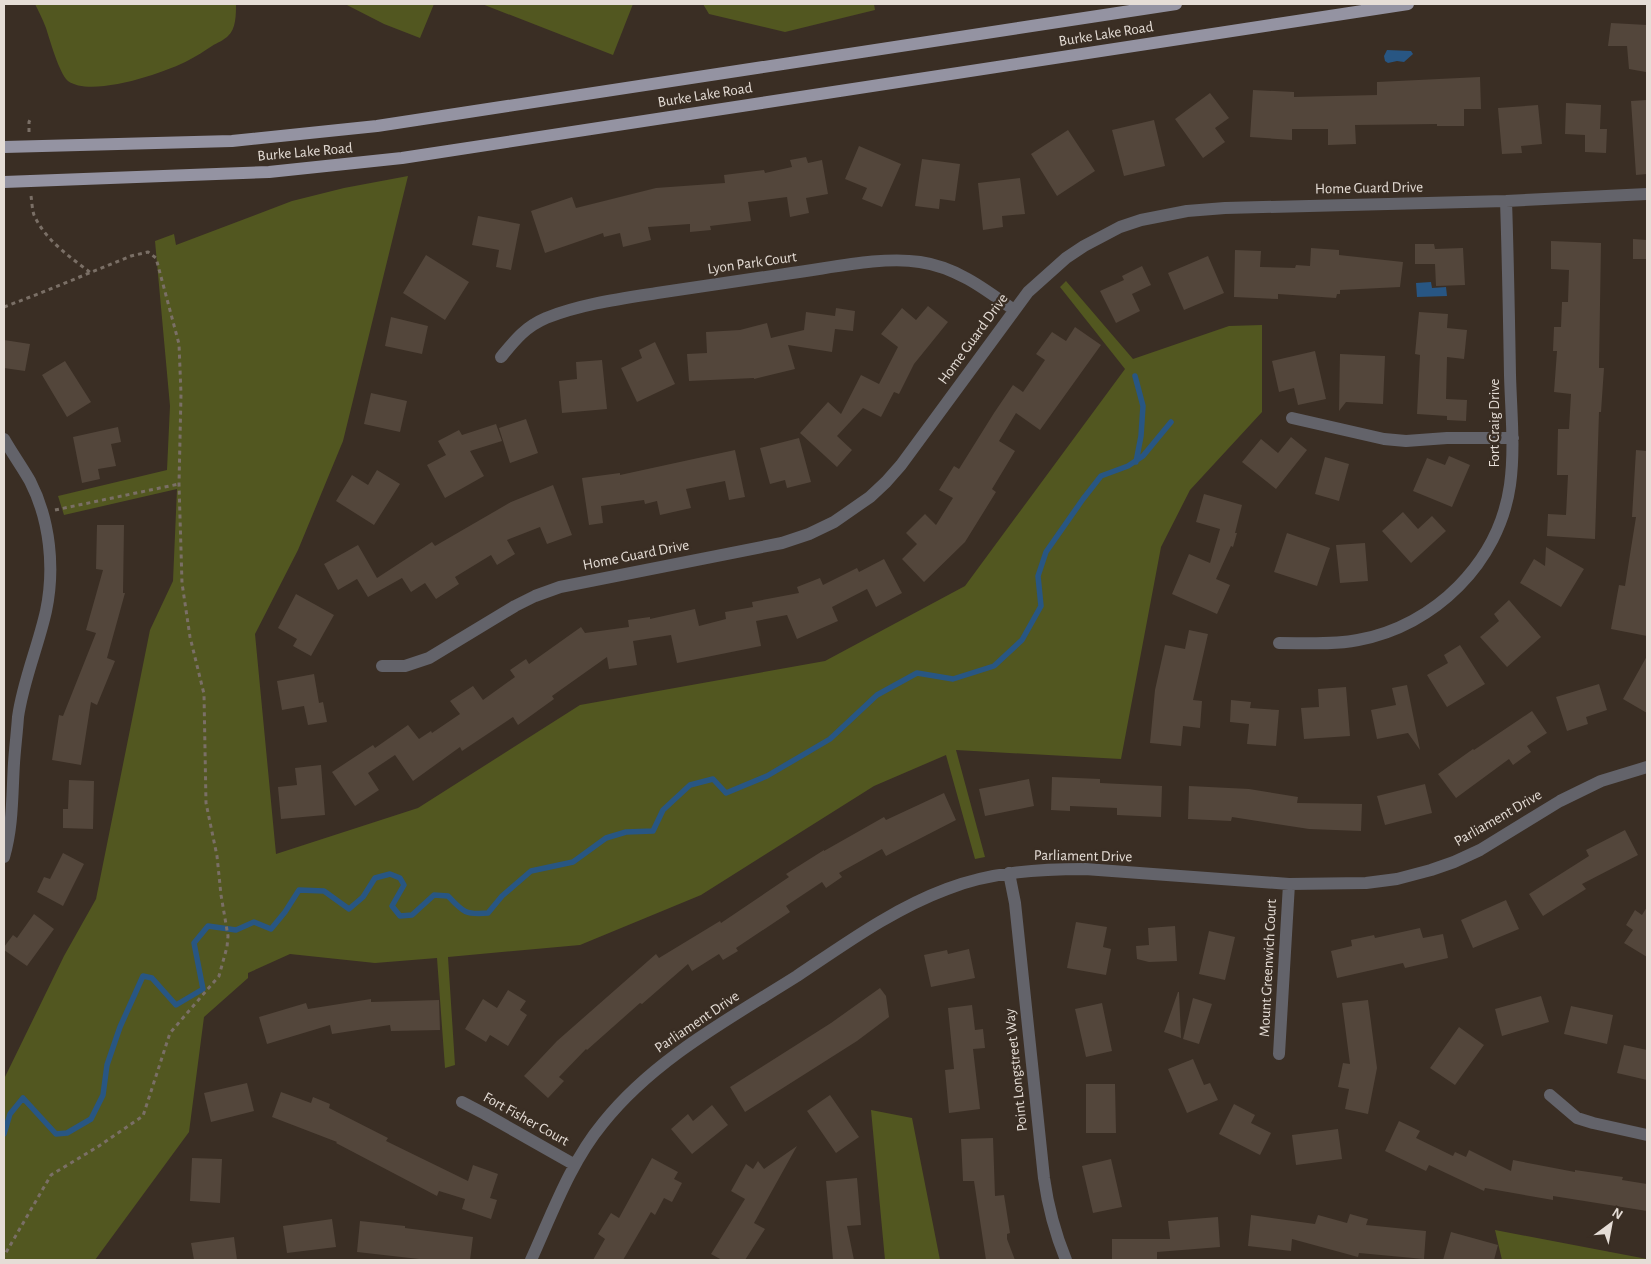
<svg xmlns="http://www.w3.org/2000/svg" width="1651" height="1264" viewBox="0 0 1651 1264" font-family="'Alegreya Sans',sans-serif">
	<rect width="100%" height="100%" fill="#3a2e24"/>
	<path fill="#525720" d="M35 4H236C236 14 236 29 228 36 224 40 217 43 212 46 204 51 197 56 189 60 165 73 91 98 68 81 59 73 50 40 46 28 43 20 39 12 35 4Z
		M345 4H434L420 38 384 24Z
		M482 4H633L613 55Z
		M703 4H874L875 10 785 32 709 14Z
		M408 176 343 441 298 550 255 634 276 854 418 808 580 705 825 661 965 586 1125 369 1060 287 1066 281 1133 359 1229 326 1262 325V412L1190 490 1161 547 1121 759 956 750 985 857 975 859 946 755 874 786 701 895 580 945 448 957 455 1065 445 1068 437 958 375 963 290 954 248 973V978L204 1017 189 1132 95 1260H4V1079L64 956 96 899 150 630 173 581 177 489 64 515 58 496 167 470 170 406 155 241 174 234 176 245 292 201 344 188Z
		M871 1110 912 1118 940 1260H885Z
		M1495 1230 1647 1259V1260H1502Z"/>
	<path fill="#285683" d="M1387 50 1411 51 1413 54 1404 62 1397 61 1388 63 1385 61 1384 56Z
		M1431 282 1432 288 1446 287 1447 296 1417 297 1416 283Z"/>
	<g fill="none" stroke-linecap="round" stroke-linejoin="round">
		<path stroke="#285683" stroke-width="5.5" d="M1135 376 1143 406 1141 436 1136 462
			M4 1134 10 1114 23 1098 56 1134 67 1133 91 1119 103 1095 107 1065 120 1027 143 976 152 978 176 1005 203 989 194 943 208 926 236 930 254 922 271 929 285 912 299 890 324 891 349 909 363 897 375 878 390 874 400 878 404 885 392 906 400 916 412 915 434 895 448 896C463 912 465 915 488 913L502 896 531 871 573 862 606 838 626 832 653 831 663 810 690 785 713 779 726 793 767 776 830 739 877 695 917 673 953 679 994 666 1022 640 1041 606 1038 576 1046 552 1083 499 1101 476 1128 466 1143 456 1171 422"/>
	</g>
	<path fill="#53463b" d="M1611 23 1647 25 1646 72 1629 69 1627 46H1608Z
		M1480 77 1481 109H1464V126H1437V124L1355 125 1356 144 1328 145V129H1292V140L1250 137 1253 90 1294 92V97L1377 95V82Z
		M1210 93 1229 118 1215 128 1225 142 1203 158 1175 119Z
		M1647 100V174L1636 175 1631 101Z
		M1566 103 1601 105 1600 129H1607L1606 153 1585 152V135L1565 134Z
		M1538 105 1542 144 1521 146 1522 153 1502 154 1498 108Z
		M1154 120 1165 166 1124 176 1112 130Z
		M1068 130 1095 171 1057 196 1031 154Z
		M859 146 901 164 882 207 862 199 867 188 845 179Z
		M806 157 808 163 822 160 828 194 806 198 809 213 790 217 787 197 748 202 751 221 710 226 711 230 690 232V224L648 227 651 240 623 247 620 233 604 237 603 233 545 253 531 211 572 197 576 208 656 188 725 183 724 175 764 170 765 173 792 167 790 160Z
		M922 159 960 164 955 201 940 199 939 209 915 206Z
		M1020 178 1025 214 1002 216 1003 227 983 230 978 183Z
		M478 216 520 224 511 270 496 267 499 250 472 245Z
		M1633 239 1647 240V259H1633Z
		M1551 241 1601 243 1599 368H1604L1601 412H1599L1595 539 1547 536 1548 514 1566 515 1568 475H1557L1558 429H1569L1571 394 1554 392 1557 351H1553L1554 327H1561L1562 302H1568L1569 270 1551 269Z
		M1415 244H1434L1435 249 1463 248 1465 285 1436 286 1435 264H1415Z
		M1311 248 1339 250V255L1403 262 1400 287 1340 290V294H1337L1336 298 1278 294V299L1234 297 1235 250 1261 251 1260 267 1295 268 1296 265 1310 266Z
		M426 255 469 282 445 320 403 293Z
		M1208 256 1224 293 1184 310 1168 273Z
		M1142 266 1151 285 1132 294 1140 311 1116 323 1100 291 1124 280 1122 276Z
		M928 306 948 322 914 364 899 394 894 392 881 417 863 408 837 436 852 450 837 467 800 433 828 402 841 414 861 375 879 384 898 347 881 334 902 308 916 320Z
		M836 308 855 311 853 331 835 329 832 352 788 345 795 369 754 379V378L689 381 687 354 707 353 706 332 740 330 767 323 771 338 804 330 806 312 835 316Z
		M1419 312 1448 314 1447 328 1467 330 1464 359 1447 357 1446 399 1467 400 1466 421 1447 420V416L1417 414 1420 355 1415 354Z
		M391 317 428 326 422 354 385 346Z
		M1075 327 1101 345 1040 430 1016 413 999 441 1015 451 992 489 996 492 965 542 924 582 902 559 917 544 906 533 925 514 936 525 953 498 939 490 954 466 959 469 994 413 1013 385 1023 392 1045 360 1036 354 1052 332 1066 341Z
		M4 340 30 344 25 371 4 368Z
		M655 342 675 384 637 402 621 368 642 358 639 350Z
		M1315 351 1326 399 1298 405 1294 388 1279 392 1272 361Z
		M1340 354 1385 356 1383 404 1346 402 1339 411Z
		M602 360 607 409 562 413 559 381 577 379 576 362Z
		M65 361 91 402 67 417 42 375Z
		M371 393 407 401 400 432 364 424Z
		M526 419 538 453 510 463 499 428Z
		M496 424 502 441 470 451 484 476 445 498 427 465 446 455 438 441 459 430 462 435Z
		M118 427 121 442 111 444 116 466 98 469 100 479 82 483 73 437Z
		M1291 437 1307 450 1276 489 1242 462 1261 439 1278 453Z
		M799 438 811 482 787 488 785 480 770 484 760 448Z
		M735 450 745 497 729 500 725 481 686 489 691 508 660 515 657 501 645 504 644 500 601 506 603 523 589 525 582 478 620 473V475Z
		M1636 450 1647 451V636L1611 629 1619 585 1625 586 1636 517H1632Z
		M1449 456 1470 465 1452 507 1413 491 1427 458 1445 465Z
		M1325 457 1349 464 1339 501 1315 494Z
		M377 470 400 484 374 525 336 501 352 475 368 485Z
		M553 485 572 535 547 544 540 527 507 540 515 554 497 565 491 555 455 577 459 584 436 599 425 583 411 592 402 578 368 597 357 579 338 590 324 564 358 545 377 578 432 542 435 546 511 502Z
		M1204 494 1242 505 1235 533H1237L1233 547 1231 546 1216 579 1230 585 1217 614 1172 594 1189 554 1210 563 1220 529 1196 522Z
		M1403 512 1418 529 1432 516 1446 531 1411 563 1382 531Z
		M97 525H124L123 593H125L107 658 115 661 97 705 91 702 81 765 52 760 59 715 63 716 96 633 86 630 103 570 96 569Z
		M1287 533 1330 548 1317 586 1274 572Z
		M1365 543 1368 581 1340 583 1336 545Z
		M1546 547 1584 569 1561 607 1520 583 1534 559 1545 566Z
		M884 559 902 593 876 607 867 589 832 607 838 621 797 639 787 615 756 621 761 646 677 663 671 635 633 641 637 665 609 669 607 657 552 696 554 699 518 725 513 717 462 751 460 747 413 781 395 755 368 773 379 790 355 806 332 772 373 745 375 748 408 725 419 739 431 731 432 733 460 714 450 701 473 686 483 700 515 677 510 670 526 659 529 664 581 627 585 633 629 627 628 620 650 617V619L695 609 699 626 726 619 725 612 753 607 752 602 799 593 797 587 820 578 823 585 857 568 859 572Z
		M296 594 334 615 311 656 293 646 297 639 278 628Z
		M1509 600 1541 637 1507 667 1480 637 1499 621 1494 614Z
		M1189 630 1208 634 1193 700 1202 701 1200 728 1183 726 1181 746 1150 743 1155 690 1165 645 1185 649Z
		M1460 645 1485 684 1447 707 1427 675 1448 663 1444 655Z
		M1647 656V713L1623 699Z
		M314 674 319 703 323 702 327 722 308 725 304 706 282 710 277 681Z
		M1599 684 1607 710 1586 717 1588 724 1567 731 1556 697Z
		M1407 685 1420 750 1408 733 1377 739 1371 710 1396 705 1392 688Z
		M1346 687 1350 736 1304 739 1301 708 1319 707 1318 689Z
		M1231 700 1251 702 1250 708 1279 710 1276 746 1247 744 1249 724 1230 722Z
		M1532 711 1547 733 1527 746 1531 752 1513 765 1509 759 1456 798 1438 774 1473 749 1474 750Z
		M321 765 325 815 281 819 278 787 297 785 295 768Z
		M1052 777 1100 779V783L1162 786 1161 817 1117 815V808L1070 806V811L1051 810Z
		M1029 779 1034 806 985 816 979 789Z
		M69 780 94 781 93 829 63 828V809H68Z
		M1425 784 1432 813 1385 825 1377 796Z
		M1189 786 1249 789 1298 797 1297 803 1362 804 1361 831 1309 829 1232 817 1231 821 1188 819Z
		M944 793 956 820 886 856 882 849 839 873 842 877 826 888 822 882 786 906 790 912 736 948 738 951 723 960 719 954 692 971 688 964 642 1004 640 1003 587 1050 586 1049 559 1077 564 1081 548 1098 524 1076 557 1041 656 954 659 958 720 921 721 923 789 877 786 874 824 850V851L884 817 886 820Z
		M1625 830 1638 855 1582 884 1586 889 1543 916 1529 894 1589 856 1586 850Z
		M63 853 84 864 63 906 37 892 44 877 50 879Z
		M1506 900 1519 929 1473 948 1461 920Z
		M1647 907V957L1624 943 1633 930 1626 925 1635 910 1642 915Z
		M34 914 54 929 27 966 4 950V947L13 935 17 938Z
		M1076 922 1107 927 1103 947 1111 949 1106 975 1067 968Z
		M1175 926 1177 961 1149 962 1137 959 1136 946 1149 945 1148 928Z
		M1420 928 1423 938 1443 934 1448 958 1405 968 1403 963 1337 978 1331 951 1352 946 1351 940 1374 935 1375 938Z
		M1209 931 1235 937 1225 980 1199 974Z
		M969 949 975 978 931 987 924 955 947 950 948 954Z
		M880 988 886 996 889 1017 857 1041 745 1112 730 1087 831 1023Z
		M508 990 526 1001 520 1010 527 1015 508 1046 490 1035 486 1042 465 1029 483 999 497 1008Z
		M1178 992H1179L1181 1038 1164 1032Z
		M1541 996 1549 1022 1502 1036 1495 1009Z
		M1193 998 1212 1004 1199 1044 1183 1039Z
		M371 999V1002L439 1000 440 1030 391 1031 390 1025 332 1034 330 1025 267 1044 259 1017 306 1003 308 1009Z
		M1368 1000 1377 1068 1368 1114 1345 1109 1349 1089 1338 1087 1343 1063 1350 1064 1342 1003Z
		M1102 1003 1112 1051 1086 1057 1075 1009Z
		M972 1005 975 1030 983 1029 985 1048 973 1049 980 1109 949 1113 945 1070 954 1069 948 1008Z
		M1571 1006 1613 1015 1607 1044 1564 1034Z
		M1459 1027 1484 1045 1455 1085 1430 1068Z
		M1624 1045 1647 1050V1080L1617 1073Z
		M1193 1059 1204 1085 1210 1083 1218 1100 1187 1113 1168 1069Z
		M247 1083 254 1111 211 1122 204 1093Z
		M1086 1084H1115L1116 1133H1086Z
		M281 1092 311 1103 313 1097 330 1104 329 1108 388 1138 386 1141 468 1181 473 1165 498 1174 490 1198 497 1200 491 1219 462 1209 465 1199 439 1191 437 1196 336 1143 337 1142 272 1117Z
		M830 1095 859 1137 836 1153 807 1111Z
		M1234 1104 1255 1115 1251 1123 1271 1133 1260 1155 1219 1134Z
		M712 1105 728 1125 692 1154 671 1129 688 1114 693 1121Z
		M1399 1121 1420 1131 1416 1138 1453 1156 1455 1152 1466 1157 1469 1150 1511 1171 1513 1160 1575 1172V1170L1623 1177 1622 1180 1647 1184V1211L1553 1196V1200L1485 1188 1484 1191 1429 1165 1426 1171 1385 1151Z
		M1338 1129 1342 1159 1296 1165 1292 1135Z
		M993 1138 995 1196 1004 1195 1010 1233 1007 1234V1239L1015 1260H986L974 1181H963L961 1139Z
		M797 1146 754 1223 765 1229 745 1260H722L711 1254 745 1199 731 1191 746 1164 753 1169 758 1161 764 1169Z
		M192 1158 222 1159 220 1203 190 1201Z
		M652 1158 678 1172 674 1179 682 1183 672 1202 664 1198 655 1215 651 1212 623 1260H593L605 1239 598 1234 611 1213 619 1218Z
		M1111 1159 1122 1207 1093 1213 1082 1166Z
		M857 1178 861 1225 847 1226 854 1260H833L826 1181Z
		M1350 1214 1368 1219 1366 1225 1426 1231 1424 1259 1359 1253 1358 1257 1292 1239 1291 1251 1248 1246 1251 1215 1315 1224 1318 1215 1347 1223Z
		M1218 1217 1220 1247 1157 1252V1260H1112V1239H1170L1168 1221Z
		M332 1219 336 1247 287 1253 283 1226Z
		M360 1221 405 1226V1228L473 1237 470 1260H428L357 1252Z
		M1451 1232 1498 1245 1494 1260H1443Z
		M234 1237 237 1260H194L191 1243Z"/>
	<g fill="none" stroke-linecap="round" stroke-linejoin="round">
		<path stroke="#7a6f66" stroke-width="3" stroke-dasharray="4 4" stroke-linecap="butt" d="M29 132V122L31 118
			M31 196C32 202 32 209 34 215 45 240 70 257 91 273
			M4 307 38 294 131 256 148 252 156 258 179 344 181 394 179 484 182 583 190 637 204 694 206 803 217 856 221 895 228 936 227 947 219 976 170 1033 143 1116 99 1146 51 1175 4 1256
			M55 510 179 484"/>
		<path stroke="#63636a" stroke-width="12" d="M501 357C515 340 525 327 546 318 582 304 619 299 657 293 702 286 747 280 792 273 831 268 882 256 920 262 956 267 985 289 1014 310
			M1292 418 1384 439 1406 441 1447 438H1513
			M4 439C12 453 22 467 30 481 50 520 55 568 46 611 38 647 23 681 18 717 17 732 15 748 14 763 12 795 13 826 4 857
			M1279 643C1305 643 1332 645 1358 640 1435 626 1499 562 1510 485 1515 449 1511 412 1510 375 1509 317 1508 259 1506 201
			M382 666H405L429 658 515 606 535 596 560 587 782 543 809 534 834 522 870 497 886 482 901 465 1028 292 1066 258 1084 246 1120 227 1141 220 1187 211 1225 208 1506 201 1647 194
			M1009 873 1015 903 1044 1178C1048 1207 1055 1233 1066 1260
			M1279 1054 1289 884
			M1550 1095 1577 1118 1593 1123 1647 1135
			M462 1102 485 1114 575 1165
			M531 1260C552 1214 570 1163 603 1123 654 1059 729 1019 797 976 845 944 893 909 947 889 990 872 1039 869 1085 869L1289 884 1366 883 1397 879 1431 870 1454 862 1480 850 1560 801 1601 781 1647 767"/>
		<path stroke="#9493a2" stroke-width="12" d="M4 147 232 141 377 126 1176 4
			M4 182 269 172 402 158 1408 4"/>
	</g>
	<g text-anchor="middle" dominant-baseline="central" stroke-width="5" stroke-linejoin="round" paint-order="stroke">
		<g font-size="15" fill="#e5ddd6" stroke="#3a2e24">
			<text transform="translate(1106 34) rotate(-9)">Burke Lake Road</text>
			<text transform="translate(705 95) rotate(-9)">Burke Lake Road</text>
			<text transform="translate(305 152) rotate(-5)">Burke Lake Road</text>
			<text transform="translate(1369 188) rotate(-1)">Home Guard Drive</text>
			<text transform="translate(752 263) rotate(-8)">Lyon Park Court</text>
			<text transform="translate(973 339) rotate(-54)">Home Guard Drive</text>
			<text transform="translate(1494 423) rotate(-90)">Fort Craig Drive</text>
			<text transform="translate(636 555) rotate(-11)">Home Guard Drive</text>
			<text transform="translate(1498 818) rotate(-30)">Parliament Drive</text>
			<text transform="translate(1083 856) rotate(1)">Parliament Drive</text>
			<text transform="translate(1268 968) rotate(-87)">Mount Greenwich Court</text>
			<text transform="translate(697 1022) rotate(-34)">Parliament Drive</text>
			<text transform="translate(1016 1070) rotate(-96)">Point Longstreet Way</text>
			<text transform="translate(526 1119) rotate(29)">Fort Fisher Court</text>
		</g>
	</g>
	<rect width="1651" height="1264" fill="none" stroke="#e5ddd6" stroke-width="10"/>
	<g transform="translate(1611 1224) rotate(32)" stroke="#3a2e24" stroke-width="4" paint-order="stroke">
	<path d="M0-4L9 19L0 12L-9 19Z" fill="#e5ddd6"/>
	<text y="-8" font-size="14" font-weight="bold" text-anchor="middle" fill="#e5ddd6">N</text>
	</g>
</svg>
